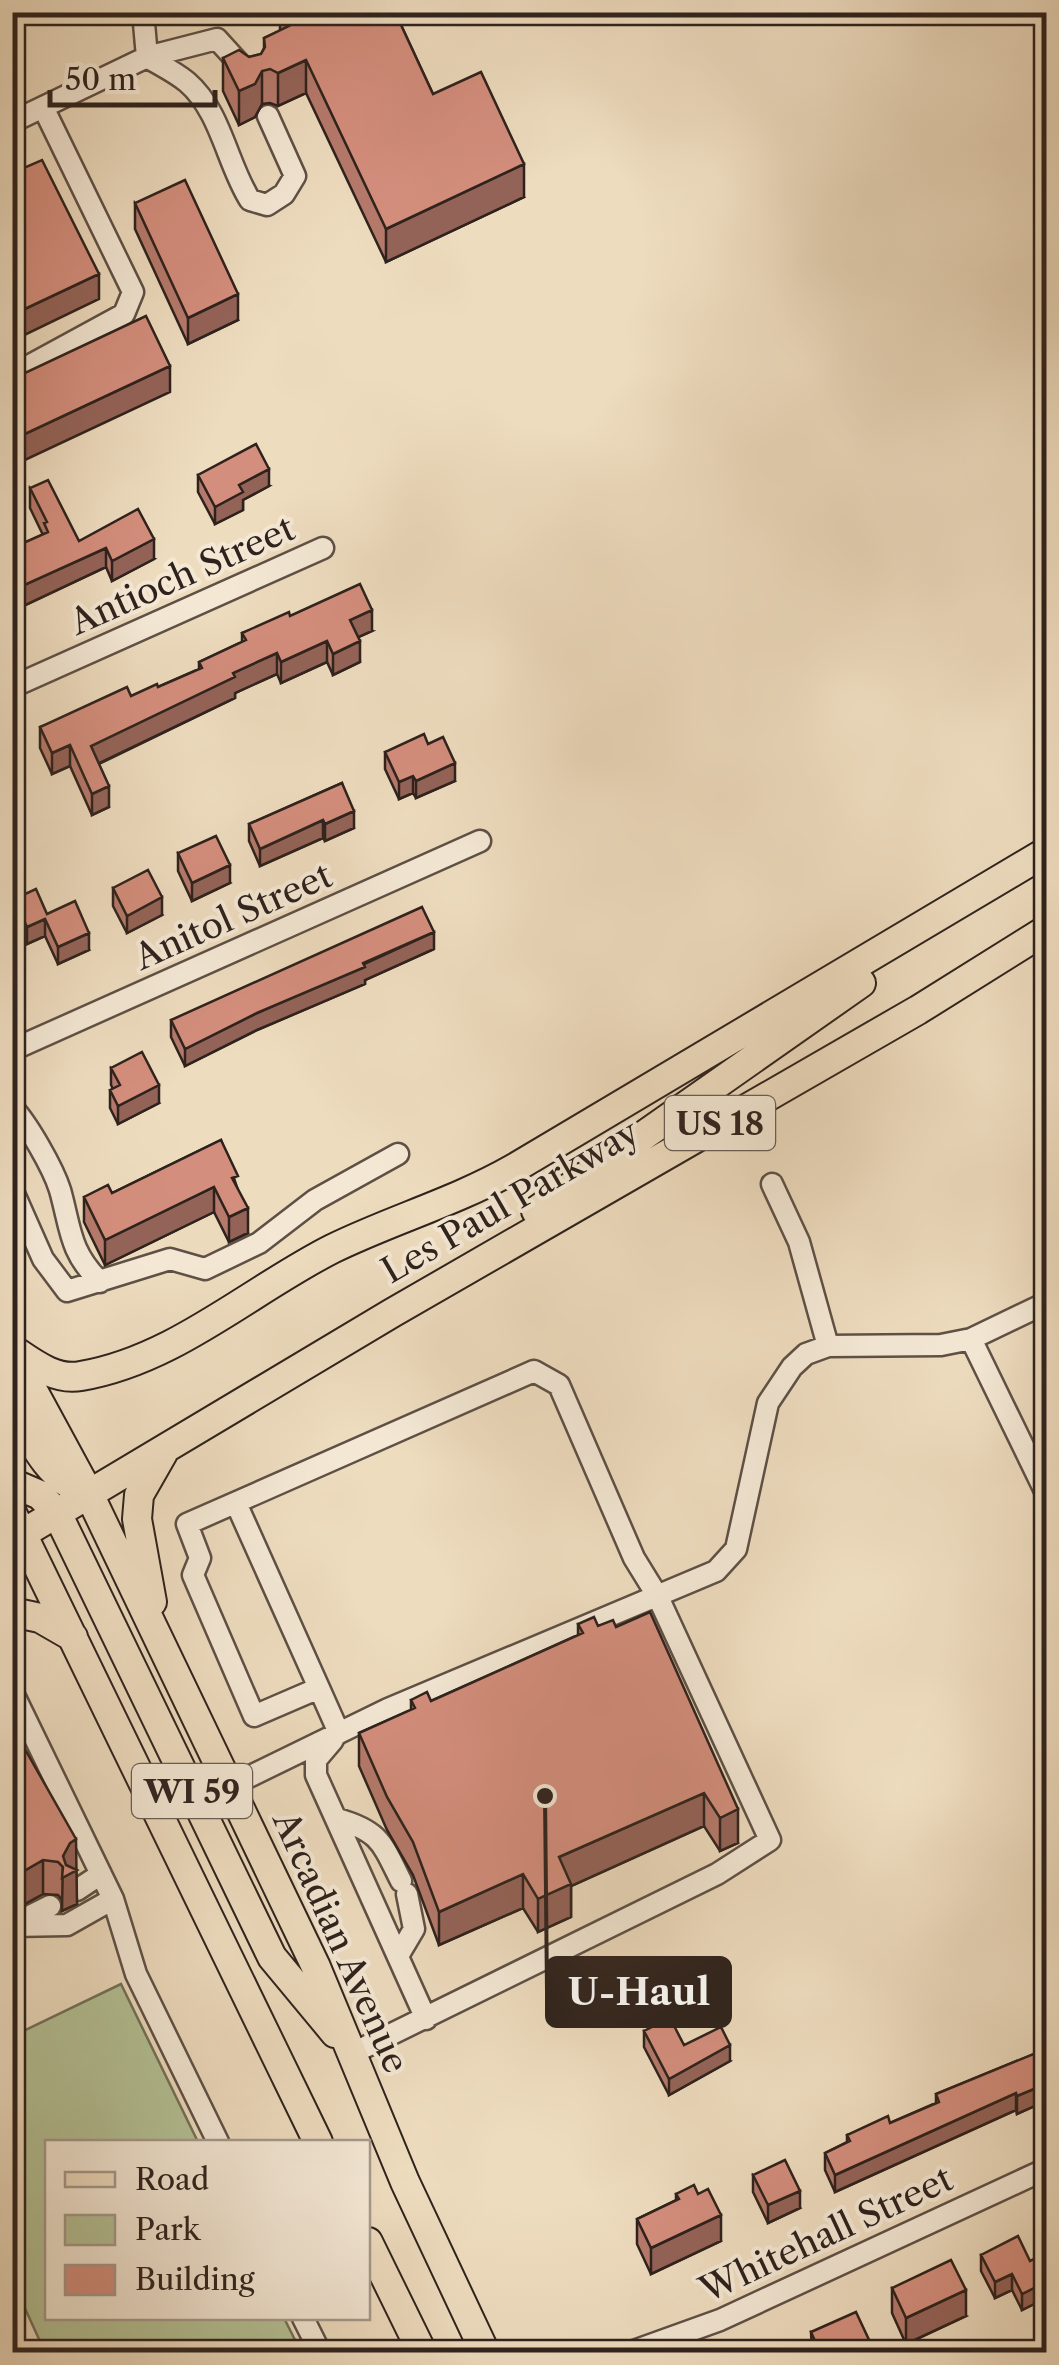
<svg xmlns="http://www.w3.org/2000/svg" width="1059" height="2365" viewBox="0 0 1059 2365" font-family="'Libre Caslon Text',serif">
	<rect width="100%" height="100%" fill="#eedcbf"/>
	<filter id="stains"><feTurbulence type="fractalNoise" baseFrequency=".002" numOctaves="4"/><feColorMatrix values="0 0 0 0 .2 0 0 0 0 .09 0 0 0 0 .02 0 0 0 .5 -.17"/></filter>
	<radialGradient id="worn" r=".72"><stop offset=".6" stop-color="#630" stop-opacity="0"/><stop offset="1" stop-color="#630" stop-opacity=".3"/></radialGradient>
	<path fill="#b4c296" stroke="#71725a" stroke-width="2.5" d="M121 1984 198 2142H48V2318H284L301 2352H35L43 2348 13 2282V2036Z"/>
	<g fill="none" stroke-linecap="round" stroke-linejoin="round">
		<defs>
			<path id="minor" d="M143 12 147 57
				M147 57C160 65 175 72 187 82 221 111 227 164 250 200L267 205 284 194 295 176 268 116
				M12 122 147 57 217 39 248 73
				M12 375 124 314 133 292 43 107
				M12 687 323 548
				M12 1050 480 841
				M12 1107C28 1124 53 1168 60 1190 71 1229 69 1251 100 1282
				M772 1184 799 1242 828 1346
				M12 1189 43 1259 67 1291 170 1259 205 1269 259 1243 315 1200 398 1154
				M971 1339 1046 1493
				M236 1503 319 1688
				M12 1691 113 1899 136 1974 218 2142
				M339 1733 319 1688 254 1716 193 1575 200 1558 187 1524 534 1371 559 1385 634 1558 658 1597 770 1840 717 1874 351 2054
				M333 1740 316 1760V1775L426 2019
				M230 1786 388 1709 716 1571 736 1549 768 1403 792 1367 806 1354 828 1346 941 1345 971 1339 1046 1303
				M337 1819C380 1831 382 1843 401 1881
				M77 1890 101 1874
				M16 1923 50 1906
				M12 1926 67 1925 113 1899
				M398 1956 414 1929 407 1894
				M303 2318 320 2352
				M631 2352 720 2320 1046 2169"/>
			<path id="major" d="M536 1211 861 983
				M12 1349C33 1363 55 1381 81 1376 175 1360 249 1291 332 1249 391 1220 455 1202 513 1169L1046 852
				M12 1352 89 1494 316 1967 405 2182 485 2352
				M12 1405C32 1441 47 1477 86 1493
				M12 1483 40 1495 57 1513 272 1957 335 2033
				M12 1513 318 2142
				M12 1540 392 1313 918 1010 1046 930
				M152 1602 137 1519 139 1495 163 1453
				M12 1612 40 1618 73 1637
				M368 2242 422 2352"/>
		</defs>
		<use href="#minor" stroke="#5e5046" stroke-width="25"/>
		<use href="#major" stroke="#2e221d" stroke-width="32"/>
		<use href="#minor" stroke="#f4e8d5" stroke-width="20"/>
		<use href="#major" stroke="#eedcbf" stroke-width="28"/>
	</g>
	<path fill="#b67a6c" stroke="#2e221d" stroke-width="2.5" d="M280 12H395L433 94 524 197 386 262 306 93 278 106 270 103 262 104 255 117 239 125 223 91V58L249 57 261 54 264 48V38L280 31Z
		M135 203 238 320 188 344 135 229Z
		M198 475 269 486 243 500V510L215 524 198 492Z
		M30 488 79 541 154 559 112 581 106 567 21 607V625L12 629V548L43 535 30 508Z
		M290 616 372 631 358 637 360 662 333 675 327 662 281 683 277 674 235 693V698L99 764 109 807 92 815 70 766 52 774 40 748V727L158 687 199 669V662L242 642V633Z
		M428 744 455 781 416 798 413 793 399 799 385 769V752Z
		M342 783 354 828 325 841 323 838 260 866 249 841V824Z
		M178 853 230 883 192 901 178 871Z
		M113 888 162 915 127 933 113 906Z
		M14 899 47 914 89 950 58 964 45 936 27 944 14 917Z
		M434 949 365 980V984L257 1030 185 1066 171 1037V1020Z
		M111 1068 159 1103 118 1124 110 1108V1090L113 1089 111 1085Z
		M221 1140 238 1190 248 1233 229 1242 214 1212 105 1265 84 1222V1197L112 1193Z
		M578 1624 616 1627 738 1843 720 1851 704 1826 571 1886V1917L538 1932 523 1908 439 1945 413 1875 387 1830 359 1766V1733L411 1710V1700L431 1701 578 1635Z
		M12 1749 76 1870 77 1904 62 1911V1900L58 1895 43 1894 12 1911Z
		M644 2031 684 2045 730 2061 669 2095 644 2047Z
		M1046 2049V2101L1017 2114 1016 2110 835 2192 825 2170V2153L847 2142V2135L890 2123 936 2103V2094Z
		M753 2175 800 2208 768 2223 753 2192Z
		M676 2194H698L721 2241 651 2274 637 2244V2219L676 2200Z
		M1046 2253V2298L1022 2310 1012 2290 995 2298 981 2271V2255L1030 2261Z
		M892 2288 966 2316 906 2344 892 2313Z
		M811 2332 870 2352H812Z"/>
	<path fill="#946358" stroke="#2e221d" stroke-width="2.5" d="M306 60V93L278 106V73Z
		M262 71V104L255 117 239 125V91Z
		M524 164V197L386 262V229Z
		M99 274V299L12 341V315Z
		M238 294V320L188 344V318Z
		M170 366V392L12 466V440Z
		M269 469V486L243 500V510L215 524V507L239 485Z
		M154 539V559L112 581V561Z
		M106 548V567L21 607V625L12 629 13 590Z
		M372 610V631L350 641V620Z
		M327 641V662L281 683V662Z
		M360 641V662L333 675V654Z
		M277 653V674L235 693V698L91 767V746L233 673Z
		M70 745V766L52 774V753Z
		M455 763V781L416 798V781Z
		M413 776V793L399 799V782Z
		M23 777V803L12 808V783Z
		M109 786V807L92 815V794Z
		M354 811V828L325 841V824Z
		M323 820V838L260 866V849Z
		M230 865V883L192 901V883Z
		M162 897V915L127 933V916Z
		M45 919V936L27 944V927Z
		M434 932V949L365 980V984L257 1030 185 1066V1049L257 1013Z
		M89 933V950L58 964V947Z
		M159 1085V1103L118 1124V1106Z
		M214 1187V1212L105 1265V1240Z
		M248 1208V1233L229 1242V1217Z
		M704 1793V1826L571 1886V1917L538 1932V1899L559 1857Z
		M738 1809V1843L720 1851V1818Z
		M76 1839 77 1904 62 1911 63 1856 70 1843Z
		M43 1860V1894L12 1911V1878Z
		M523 1874V1908L439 1945V1912Z
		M730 2045V2061L669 2095V2079Z
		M1046 2084V2101L1017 2114V2096Z
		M1016 2093V2110L835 2192V2175Z
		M800 2191V2208L768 2223V2205Z
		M721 2215V2241L651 2274V2248Z
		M1012 2274V2290L995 2298V2282Z
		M1046 2282V2298L1022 2310V2294Z
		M966 2290V2316L906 2344V2318Z
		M870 2342V2352H848Z"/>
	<path fill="#d48e7d" stroke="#2e221d" stroke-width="2.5" d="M285 12H395L433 94 481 72 524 164 386 229 306 60 278 73 270 69 262 71 255 84 239 91 223 58 239 50 249 57 261 54 265 47 264 38 291 25Z
		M42 160 99 274 12 315V173Z
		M185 180 238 294 188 318 135 203Z
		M146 316 170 366 12 440V379Z
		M256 444 269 469 239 485 243 492 215 507 198 475Z
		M48 480 79 541 138 509 154 539 112 561 106 548 13 590 21 605 12 609V548L48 532 44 523 47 522 30 488Z
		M360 584 372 610 350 620 360 641 333 654 327 641 281 662 277 653 233 673 235 677 91 746 109 786 92 794 70 745 52 753 40 727 127 687 131 696 157 684 158 687 202 668 199 662 246 640 242 633 289 612 290 616Z
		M424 734 428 744 443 737 455 763 416 781 413 776 399 782 385 752Z
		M12 756 23 777 12 783Z
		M342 783 354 811 325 824 323 820 260 849 249 824Z
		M216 836 230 865 192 883 178 853Z
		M148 870 162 897 127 916 113 888Z
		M36 889 47 914 75 901 89 933 58 947 45 919 27 927 14 899Z
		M422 907 434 932 363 963 365 967 257 1013 185 1049 171 1020Z
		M142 1052 159 1085 118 1106 110 1090 120 1085 111 1068Z
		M221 1140 238 1176 232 1178 248 1208 229 1217 214 1187 105 1240 84 1197 108 1185 112 1193Z
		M650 1612 738 1809 720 1818 704 1793 559 1857 571 1884 538 1899 523 1874 439 1912 413 1842 387 1797 359 1733 415 1708 411 1700 427 1692 431 1701 583 1633 578 1624 594 1617 598 1626 613 1620 616 1627Z
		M22 1744 76 1839 70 1843 63 1856 66 1865 77 1870 62 1878 63 1867 58 1862 43 1860 12 1878V1749Z
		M670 2018 684 2045 721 2027 730 2045 669 2079 644 2031Z
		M1046 2049V2084L1017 2096 1016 2093 835 2175 825 2153 850 2141 847 2135 888 2116 890 2123 939 2102 936 2094Z
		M785 2160 800 2191 768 2205 753 2175Z
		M694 2185 698 2194 708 2189 721 2215 651 2248 637 2219 679 2199 676 2194Z
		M1018 2236 1030 2261 1046 2253V2282L1022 2294 1012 2274 995 2282 981 2255Z
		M951 2260 966 2290 906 2318 892 2288Z
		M856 2312 870 2342 848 2352H820L811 2332Z
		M777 2341 782 2352H752Z"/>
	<g text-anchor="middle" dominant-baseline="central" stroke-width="8" stroke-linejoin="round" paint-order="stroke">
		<g fill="#f4e8d5" stroke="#695d54" stroke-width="2.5">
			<rect x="665" y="1096" width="110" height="54" rx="8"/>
			<rect x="132" y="1764" width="120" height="54" rx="8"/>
		</g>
		<g font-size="32" font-weight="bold" fill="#2e221d">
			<text x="720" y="1123">US 18</text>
			<text x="192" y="1791">WI 59</text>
		</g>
		<g font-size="35" fill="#2e221d" stroke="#f4e8d5">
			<text transform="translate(182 575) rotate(-24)">Antioch Street</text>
			<text transform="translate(233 916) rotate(-24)">Anitol Street</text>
			<text transform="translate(510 1201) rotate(-30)">Les Paul Parkway</text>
			<text transform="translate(341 1942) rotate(66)">Arcadian Avenue</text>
			<text transform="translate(826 2234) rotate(-25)">Whitehall Street</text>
		</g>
	</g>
	<path fill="none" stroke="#2e221d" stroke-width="4" d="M545 1796L547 1992"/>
	<circle fill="#2e221d" stroke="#f4e8d5" stroke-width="4" cx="545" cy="1796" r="10"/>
	<rect fill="#2e221d" stroke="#2e221d" stroke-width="4" x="547" y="1958" width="183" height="68" rx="10"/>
	<g font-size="38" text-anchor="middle" font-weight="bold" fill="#fff">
		<text x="639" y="2005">U-Haul</text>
	</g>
	<rect width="1059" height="2365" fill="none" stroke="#eedcbf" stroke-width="50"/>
	<rect x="15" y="15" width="1029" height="2335" fill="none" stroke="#2e221d" stroke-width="5"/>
	<rect x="25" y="25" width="1009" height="2315" fill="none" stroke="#2e221d" stroke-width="2.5"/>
	<rect x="45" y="2140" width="325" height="180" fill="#f4e8d5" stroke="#a5998b" stroke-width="2.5"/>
	<rect x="65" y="2172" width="50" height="15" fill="#eedcbf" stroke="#a5998b" stroke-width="2.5"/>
	<text x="135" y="2190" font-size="30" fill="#2e221d">Road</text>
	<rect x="65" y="2215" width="50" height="30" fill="#b4c296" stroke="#a5998b" stroke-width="2.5"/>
	<text x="135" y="2240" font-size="30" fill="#2e221d">Park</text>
	<rect x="65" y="2265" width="50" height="30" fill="#d48e7d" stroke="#a5998b" stroke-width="2.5"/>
	<text x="135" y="2290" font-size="30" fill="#2e221d">Building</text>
	<path d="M50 90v15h165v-15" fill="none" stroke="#2e221d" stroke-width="5"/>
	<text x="65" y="90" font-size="30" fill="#2e221d" stroke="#f4e8d5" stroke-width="8" paint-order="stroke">50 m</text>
	<rect width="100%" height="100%" filter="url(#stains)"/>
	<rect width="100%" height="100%" fill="url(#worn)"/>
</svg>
